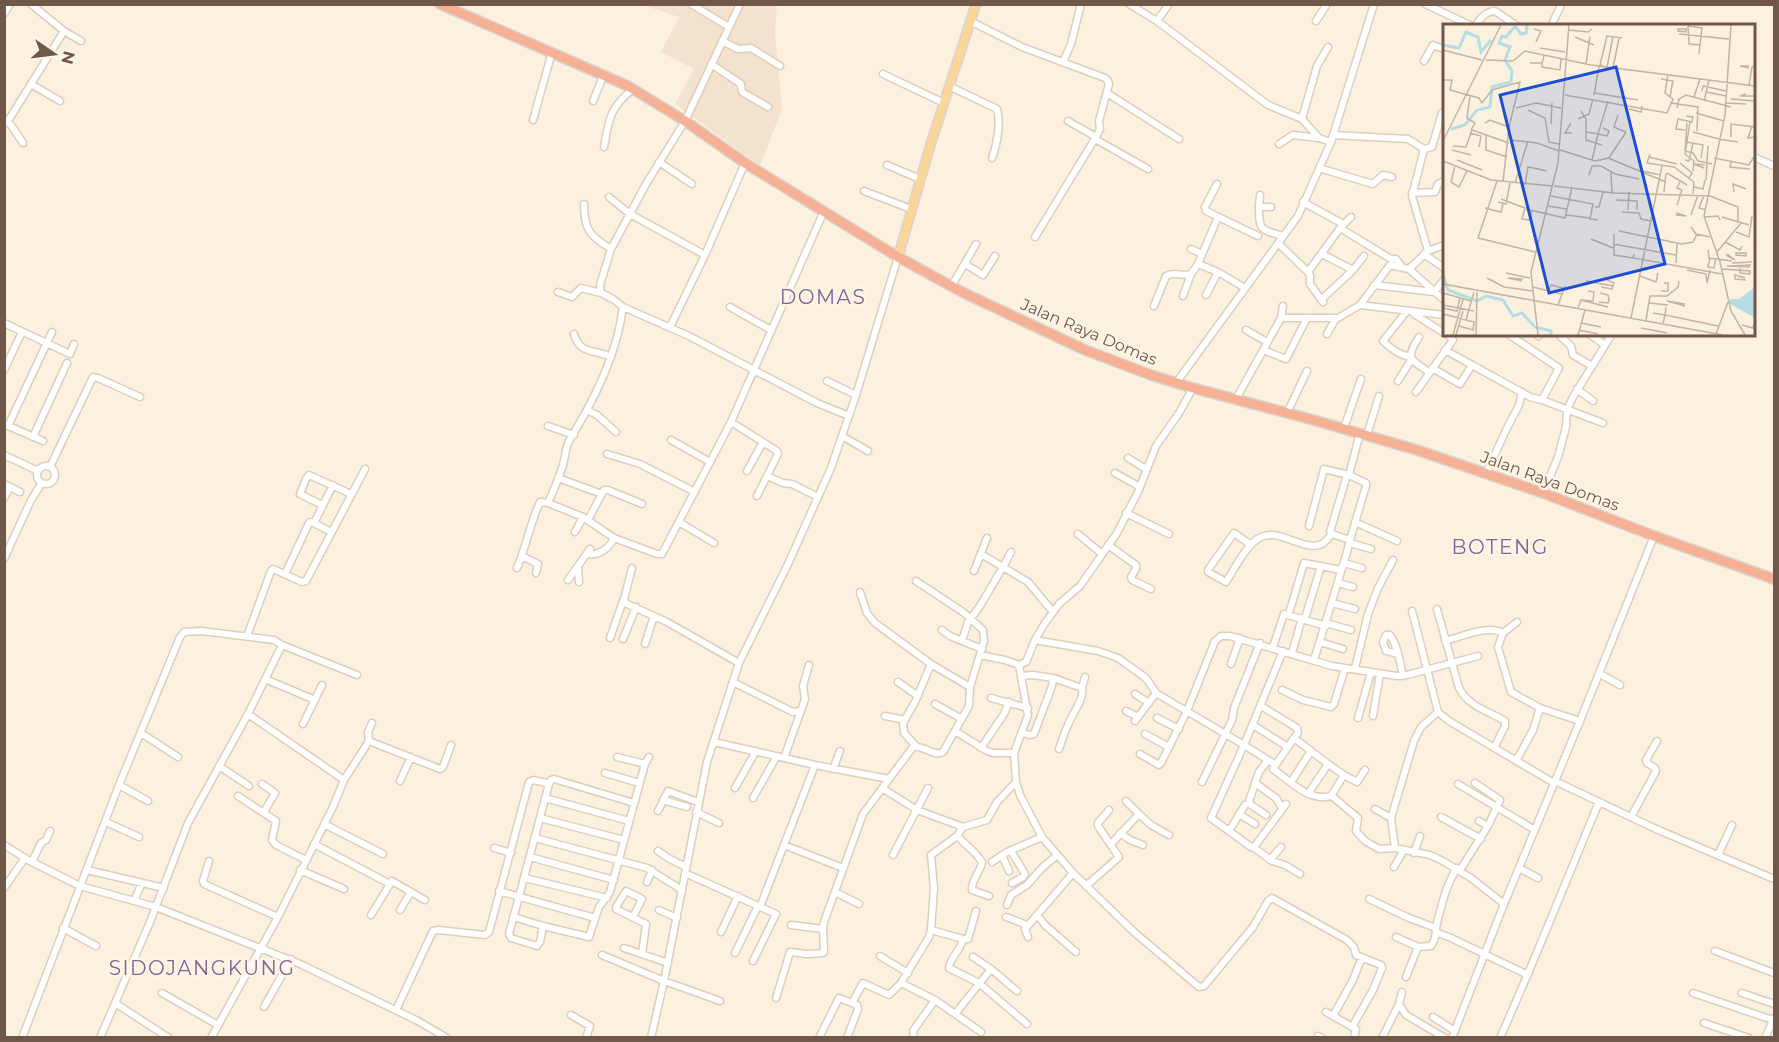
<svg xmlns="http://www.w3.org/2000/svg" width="1779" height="1042" viewBox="0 0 1779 1042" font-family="Montserrat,sans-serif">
	<rect width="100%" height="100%" fill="#fcf1df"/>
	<path fill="#f3e2ce" d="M643 5H777L775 32 782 109 760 166 675 104 694 69 661 52 679 17Z"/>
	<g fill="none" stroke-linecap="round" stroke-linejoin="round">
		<defs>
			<path id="minor" d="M691 4 729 27
				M740 4 685 121 646 184 611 249 600 285 601 293 613 299 623 307 689 336 817 403 849 416
				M1129 4 1157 21 1268 105 1302 119 1319 138 1331 142
				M1425 4 1472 26
				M4 14 10 4
				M970 21 1022 47 1105 78 1108 81 1109 84 1099 121 1100 129 1096 137 1035 237
				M1157 21 1169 4
				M1316 21 1327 4
				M1475 26C1480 19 1486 11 1495 11L1517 26
				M1551 26 1561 5
				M64 31 81 41
				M722 41 738 49 751 48 780 66
				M1424 61 1433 45 1444 49
				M1063 62 1071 44 1081 4
				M711 64 741 84 742 92 768 107
				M883 74 944 103
				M31 84 60 101
				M949 86 997 109C1001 123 997 145 992 158
				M1107 93 1179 139
				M593 101 604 74
				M1302 119 1317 66 1328 47
				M5 120 11 125 23 143
				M533 120 552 52
				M8 121 64 31 31 4
				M1068 121 1096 137
				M1333 135 1408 139 1424 149
				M1095 139 1148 169
				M1279 144 1293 135 1319 138
				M604 147C609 119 610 107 633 89
				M1424 149 1412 196 1428 251
				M1424 149 1432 147 1442 113 1444 112
				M1754 157 1774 166
				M659 162 692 184
				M887 165 920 179
				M1319 168 1373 184 1383 175 1392 177
				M1217 184 1205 207 1206 211 1258 236
				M864 191 911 209
				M1412 193 1435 192 1438 184 1444 181
				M609 197 630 214 705 255
				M1303 202 1343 224
				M584 204C584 230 590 236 611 249
				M1259 207 1260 195
				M1271 207H1259C1259 231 1261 230 1283 236
				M1340 228 1391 259H1396L1402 267
				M1278 243 1308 272 1340 228 1351 217
				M1191 249 1202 254
				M1322 254 1353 270
				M1424 254 1444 268
				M965 264 983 275 995 256
				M1198 264 1218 217
				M1409 269 1428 251 1444 245
				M1308 272 1310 275V284L1323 302
				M1374 285 1434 292 1444 280
				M951 287 976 244
				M558 292 572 297 581 288 601 293
				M1206 295 1218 272
				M1183 296 1191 274 1198 264 1218 272 1245 288
				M1321 300 1353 270 1364 256
				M1360 305 1444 315
				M1154 306 1166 276C1175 271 1183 277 1191 274
				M730 307 771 330
				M1407 311 1383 341C1391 349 1399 355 1410 357
				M1414 314 1444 333
				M1281 318 1283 306
				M4 323 70 354 74 344
				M670 327 705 255 745 163
				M1246 330 1267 342
				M574 334C580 355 595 349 611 357
				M1327 334 1336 318
				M1508 334 1514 338 1516 334
				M1536 334 1538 336 1541 334
				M1589 334 1605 345
				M1419 337C1405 359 1410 359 1429 372
				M1561 337 1571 346 1573 355 1592 366
				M1514 338 1559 368 1542 400
				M1263 350 1286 359 1307 318
				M1445 350 1472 365
				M1432 368 1460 384 1472 365 1530 397 1542 400 1603 423
				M4 370 22 332
				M827 381 856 395
				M1398 381 1411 360
				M1176 383 1298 216 1331 142 1374 4
				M1193 388 1179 413 1156 446 1138 492 1117 533 1080 586 1059 604 1045 623 1035 640 1026 662 1019 665 1028 715 1014 753 1016 782 1020 795 1042 837 1073 873 1134 932 1199 987 1204 986 1253 927 1268 901 1272 898 1347 940 1354 947 1356 955 1381 965 1382 968 1373 990 1352 1027
				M1577 389 1593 401
				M1416 392 1453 340 1447 334
				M1236 399 1281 318H1338L1360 305 1390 265 1409 269 1444 300
				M587 410 597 415 616 432
				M1287 413 1307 371
				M731 422 777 451 778 454 757 496
				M4 424 43 441
				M8 426 52 332
				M548 426 574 435
				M1344 428 1361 379
				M1367 435 1379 396
				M842 436 868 451
				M33 437 67 363
				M671 440 710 462
				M607 454 640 464 695 492
				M4 455 38 471
				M1128 458 1146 469
				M37 475a9 9 0 1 1 18 0a9 9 0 1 1-18 0Z
				M50 467 93 377 98 378 140 397
				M747 471 763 442
				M1115 473 1140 487
				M1486 474 1507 428 1519 405 1522 392
				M1349 475 1360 433
				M767 476 783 483 792 484 818 497
				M558 478 602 494
				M4 484 20 492
				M1543 493 1558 457 1566 427 1567 410 1573 397 1612 334
				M4 498 10 487
				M548 503C553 492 558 480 562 468 565 460 565 449 569 441 594 400 617 355 623 307
				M322 505 300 494 306 479 309 475 351 494
				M1126 513 1169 534
				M588 520 604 490H608L642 504
				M679 522 714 543
				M1355 522 1397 541
				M1309 526 1324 469 1349 475 1366 483V486L1350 540 1347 552 1314 660
				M331 532 314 523 333 485
				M575 532 583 517
				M1078 534 1101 553
				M1332 534 1350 540
				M1350 543 1371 549
				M1108 545 1136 565V569L1131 577 1132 580 1151 589
				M1251 545 1234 533 1208 570V572L1226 582C1234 570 1246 545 1259 538 1278 526 1304 553 1322 544 1326 542 1329 537 1332 534L1330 532 1347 475
				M587 554C598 556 609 549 614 538
				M981 554 1003 567 1011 552
				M522 556 538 564 536 573
				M4 559 31 500 42 483
				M1344 563 1362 568
				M578 566 579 582
				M517 568C526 547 530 524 540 502L548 503 583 517 614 538 657 554H662L731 422 824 211
				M632 568 624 599 625 603 667 622 739 663
				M974 571 987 538
				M285 574 309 523 310 522 314 523
				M568 580 590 549
				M1338 583 1353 587
				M860 592 867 613 875 623 931 664 970 687
				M1332 603 1355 609
				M1437 609 1459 688C1469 707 1487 710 1505 721V726L1494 748
				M1290 610 1304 563 1341 570
				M1412 611 1438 712 1449 721 1554 783
				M1306 615 1321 566
				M1517 622 1503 633 1498 647 1511 692 1540 708 1580 721
				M1326 623 1351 630
				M942 630 950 636 982 649
				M247 636 271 571 273 569 302 582 306 581 365 469
				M610 638 623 601
				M623 639 636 607
				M1035 640 1098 651 1118 658 1146 678 1156 693 1244 745 1211 818 1251 847 1255 846 1286 804
				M962 641 968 622 980 606 1003 567 1028 582 1053 612
				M1445 641C1461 637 1489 624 1503 633
				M1320 642 1343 649
				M645 644 654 616
				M1273 647 1284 614 1326 626
				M1292 653 1302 618
				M1398 654 1386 651 1383 642 1386 635H1390C1398 646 1400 663 1403 676
				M980 655 1005 660 1019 665
				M1231 664 1240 638
				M1355 668 1368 614 1378 588 1393 560
				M1600 674 1620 685
				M1022 676 1033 675 1053 678 1052 686 1034 734 1029 735 1023 733
				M1053 678 1082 688 1085 677
				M265 679 315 700
				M733 682 793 712 800 711
				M898 682 918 696
				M1282 690 1303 700 1331 707 1334 704 1345 668
				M1135 694 1149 703
				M991 698 1028 708
				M935 704 962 719
				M1261 706 1297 728 1298 733 1294 738 1328 764 1308 794
				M1126 711 1138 717
				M248 714 344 780
				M885 716 905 720
				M1373 716 1380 674
				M1157 718 1179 729
				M1358 718 1371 672
				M1135 721 1156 693
				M303 724 322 685
				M1253 725 1288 747
				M955 731 987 751 993 753H1014
				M141 733 178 757
				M1145 734 1169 747
				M1294 738 1273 769C1290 781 1309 802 1331 796L1333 797 1358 818 1356 831 1365 841 1379 849 1395 848 1430 855 1441 860 1471 878 1504 904
				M369 741 440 769 443 767 451 745
				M714 742 815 765 889 779
				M916 746 904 733 903 723 915 702 931 664
				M981 748 1004 714 1009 702
				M1059 749C1062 741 1064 733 1068 725 1072 713 1084 701 1082 688
				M1140 754 1159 765 1161 763 1187 711 1215 641 1221 636H1230L1332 666 1397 676 1407 675 1478 656
				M617 757 645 764
				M784 758 802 708 805 699 803 686 809 665
				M1516 761 1533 730 1540 708
				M1328 764 1344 775 1357 782 1365 770
				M1276 765 1244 745 1283 651
				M219 766 249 786
				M833 769 840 751
				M605 773 639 783
				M400 781 411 757
				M1555 781 1656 829 1774 879
				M1202 782 1232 720 1234 708 1260 643
				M1291 782 1311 751
				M1255 783 1276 798 1282 808
				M262 784 275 793 264 812
				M549 784 551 780 554 779 634 803
				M1458 784 1535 830
				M119 785 180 637 184 632 202 631 274 640 282 645 357 675
				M735 788 756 751
				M882 788 917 810 963 827
				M238 796 276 821 272 840 276 845 306 860
				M1331 796 1344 775
				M545 798 629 821
				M753 798 777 756
				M663 800 687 807
				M1126 801 1139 814
				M1375 809 1391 818
				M658 811 668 791 698 802
				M696 812 719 823
				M1239 814 1255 824
				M1266 815 1251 805 1249 801 1259 772 1268 760
				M1441 817 1481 839
				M1631 817 1656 771 1655 768 1647 763 1646 760 1657 741
				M540 818 624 840
				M1479 821 1488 826
				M106 822 139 837
				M324 824 383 854
				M1229 831 1245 805
				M1120 833 1130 840 1143 845
				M957 836 976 854 982 862C981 872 971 879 972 890L989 896
				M535 838 647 868 682 890
				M314 844 390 884 392 881 425 900
				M1111 844 1139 814 1151 825 1169 835
				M4 845 28 860 80 886 156 907 300 964 416 1020 447 1038
				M784 845 843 868
				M1253 847 1272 861 1285 865 1300 874
				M494 848 511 853
				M1395 848 1391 818 1414 741 1421 727 1438 712
				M658 851 668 858 686 867
				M1011 851 1025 874 1023 877 1012 883
				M1414 853 1420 836
				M893 855 928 788
				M1002 855 1009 871
				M1718 855 1732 825
				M530 857 614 880
				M1270 860 1281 847
				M209 861 203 881 204 884 278 917
				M32 862 41 843 46 840 50 831
				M992 862 1007 852 1042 837
				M1394 867 1404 850
				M1519 868 1538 878
				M87 870 164 888
				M300 870 344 889
				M1460 870 1488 826 1500 800 1475 783
				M685 873 776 914 753 961
				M525 878 607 898
				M647 882 652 870
				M1086 886 1119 857 1098 826V823L1109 810
				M4 888 25 858
				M499 891 595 918
				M835 892 859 904
				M1369 899 1409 918 1436 928
				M134 901 142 883
				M1007 905 1011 895 1027 885 1041 869 1057 855
				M760 907 815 765
				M400 910 411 892
				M659 910 677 918
				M371 915 390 884
				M1037 915 1045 925 1076 952
				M514 917 543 926 589 937 599 907 610 892 645 764 649 757
				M633 917 642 899 626 891 616 907V909L646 924 642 954
				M1006 917 1027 925
				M791 925 823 929
				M63 928 96 946
				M931 930 963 939C961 950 950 957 949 968L979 983 1027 1024
				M721 932 738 896
				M1437 933 1449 937 1528 975
				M1028 937 1025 929 1073 873
				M1396 937 1418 947 1431 946C1437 938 1435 932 1437 923 1442 904 1446 885 1457 868
				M963 939H968L976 911
				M624 948 668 963
				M1715 951 1774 973
				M735 953 758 906
				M602 955 664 981 720 1001
				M880 956 908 973
				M973 957 991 969 1017 991
				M1406 977 1418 947
				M901 983 935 1000 981 1032
				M162 993 218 1025
				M1693 993 1773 1020
				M1742 993 1774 1004
				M776 998 790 952 807 954 823 953 824 952 823 929 824 922 863 814 913 747C924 745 933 757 943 752L969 706 970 687 984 641 983 630 963 612 916 581
				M115 1003 169 1038
				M1399 1004 1406 1015 1445 1038
				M264 1007 291 959
				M396 1010 433 931 438 930 485 935 489 932 529 782 534 780 549 784 509 934 511 938 537 946 540 942 543 926
				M1326 1012 1356 1029 1354 1038
				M955 1014 991 969
				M571 1015 590 1026 586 1038
				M1333 1016 1353 980 1362 957
				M1433 1017 1455 1031
				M1704 1023 1749 1038
				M1318 1036 1322 1038
				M22 1038 119 785 148 801
				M100 1038 150 922 188 823 248 714 282 645
				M211 1038 278 917 332 809 344 780 369 741 368 732 372 723
				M651 1038 664 981 707 762 739 663 788 564 831 468 856 395 898 257
				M819 1038 839 998 852 1003 863 983 889 995 901 983 929 937 931 930 934 888 931 855 957 836 963 827 987 820 997 802 1016 782
				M847 1038 858 1009 857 1005 852 1003
				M914 1038 913 1031 935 1000
				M1382 1038 1399 1004 1402 992
				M1452 1038 1504 904 1580 721 1654 536
				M1500 1038C1535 960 1566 881 1599 802
				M1765 1038 1774 1018"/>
			<path id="major" d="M898 257 931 143 976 4"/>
			<path id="highway" d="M440 4 628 86 685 121 745 163 898 257 964 293 1085 350 1151 375 1193 388 1310 419 1417 450 1543 493 1654 536 1774 579"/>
		</defs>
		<use href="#minor" stroke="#dfcdbc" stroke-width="9"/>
		<use href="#major" stroke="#dad3cf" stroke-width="11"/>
		<use href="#highway" stroke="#dad3cf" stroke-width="12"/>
		<use href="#minor" stroke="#fff" stroke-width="6"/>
		<use href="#major" stroke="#fad698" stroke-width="8"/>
		<use href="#highway" stroke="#f6b096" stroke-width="9"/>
	</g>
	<g text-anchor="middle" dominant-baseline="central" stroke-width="5" stroke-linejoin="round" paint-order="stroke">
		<g font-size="16" fill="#715748" stroke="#fff5e5">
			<text transform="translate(1089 332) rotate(23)">Jalan Raya Domas</text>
			<text transform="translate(1550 481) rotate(20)">Jalan Raya Domas</text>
		</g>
		<g font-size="20" letter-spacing="1.5" fill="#846395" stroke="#fff5e5">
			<text x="823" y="297">DOMAS</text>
			<text x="1500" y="547">BOTENG</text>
			<text x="202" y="968">SIDOJANGKUNG</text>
		</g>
	</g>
	<g transform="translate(1443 24)">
		<rect width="312" height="312" fill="#fcf1df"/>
		<path d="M312 263 311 280 312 294 287 280V275H296Z" fill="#b5dde4"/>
		<path fill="none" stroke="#b5dde4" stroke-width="3" d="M58 12 63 13 72 2 78 10 83 9 84 1M0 21 16 24 23 8 35 13 38 28 48 16M8 105 22 101 34 86 47 83 49 63 68 58 69 47 62 36 67 23 56 19 59 12M0 251 5 266 34 277 43 272 60 276 70 292 79 289 92 303 108 307V311"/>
		<path fill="none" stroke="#c4b3a3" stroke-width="1.5" d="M288 1 282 91 261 192 277 238 288 287 302 311M245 2 259 4 256 30M245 2 246 20 257 21M91 5 98 7 93 18M235 5H243V8L235 7ZM126 6 145 8 149 5M236 10 286 15M132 13 151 21M97 24 122 28M0 26 39 36M43 36 70 37 82 27 148 41 312 62M87 39H99L101 32M99 39V43L117 46 118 35M143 40 147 12M160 42 157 41 164 12 179 14M164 43 170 13M170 44 176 14M306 44 297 42H306M218 55 230 57 227 72M0 56H9L7 66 36 74 39 79 49 66 77 58 66 103 60 158M306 61 309 43 312 42M259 67 260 62 283 67M263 68 283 72M151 69 195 76M303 70 297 72H312M122 71 224 89 230 75 222 69 225 50M151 71 156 42M27 72 24 94 32 99 28 106M251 73 257 55M288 75 312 77M261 77 266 56M228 79 255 83 254 107M283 79 303 80M73 84 93 79 118 84M234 84 236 75 243 71 288 83M186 85 198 88 199 82M85 86 102 94 106 118 116 120M138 87 143 95V116L159 121M253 89 281 97M135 95 146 90 150 75M247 98 242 130 251 137 250 147M42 99 47 96 66 103M128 99 122 109H129M108 100 109 79M309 102 305 114 312 113M242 106 233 105 235 95 249 98 250 93 243 92M143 108 155 110 165 77M250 108 276 115M27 109 38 112 36 123M43 111V126L64 133M288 113V100L312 103M276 115 295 118M67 116 94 119 116 127M0 117 58 1M244 118 260 121 258 134M10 122 23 123 29 106 66 119M9 126 28 131M117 126 152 137 166 134 183 108 171 103 175 91M242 127 244 99M242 127 250 129 255 137 269 140M207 130 204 139 231 143 251 158 250 170M206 133 234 140M165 134 223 158M271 134 306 141 312 131M14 136 39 146M149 136 155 110 164 112 166 107 160 104M242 136 246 137 250 119M0 137 48 156 110 162M288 138 287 143 307 145M237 139 249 149 246 154M261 144 251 140 262 141M194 146 218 151M168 149 169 169M224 149 244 161M146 151 149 142H158L172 150 196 155M263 156 265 122M54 157 35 214 92 228M8 158 16 163 24 147M8 159 12 141M72 159 85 117M82 161 85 143 104 147M111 162 171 169 267 172 295 183V197M251 163 260 165 262 156M221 168 223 149M291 168 290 160 303 165M261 171 256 184 263 186M108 172 150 180 147 195 155 196M58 175 82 184 79 195 86 196 89 187M173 176 194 177V186M55 178 63 180 67 159M234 181 239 166 234 164 237 158M104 182 124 185M152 183H156L160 168M42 184 58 188 60 180M83 185 122 194 129 163M185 186 186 168M179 188 196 189 198 195 208 197M233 189 243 192 233 191M123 191 147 194M248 191 255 171M261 193 275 192 277 196M279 193 306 201M248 203 253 210 267 213M176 207 239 220 250 218 254 210M293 208 306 213 309 192M171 210V231L190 234M148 215 170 224M282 218 297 226 299 222M170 220 233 231M265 226 266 234 289 237M274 228 298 199M293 229H303V232L293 231ZM191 230 190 234 279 250M283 231 292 236 284 230M267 234 265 243 271 244 273 234M233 239 234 220M289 239 309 238M284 242H286L306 243 307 241 286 242M297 244V249L307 250V247M279 245 308 247M244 246 263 250 264 259 267 246M63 249 87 254M197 252 213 258 215 249M44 254 61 263 90 267M302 254 292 251V255L303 256M79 257 65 254 80 255M143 257 170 262M0 260 280 311M90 263 118 270M158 263 169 265 171 259 160 254M105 267 108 261 120 264M218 267H225V259H221M0 269 28 277M138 276 150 277 151 268 145 267M156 278 165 279 166 276 165 271 157 269M206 279 225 281M0 281 31 287M115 281 122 262M242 282 224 277 242 280M223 283 222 291 275 302M0 284 14 287 17 273M135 284 138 276 165 283M210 289 222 291 220 299M0 290 31 298 30 306 16 302M188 294 219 142M23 296 31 268M203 296 207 272H224L235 263 236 257M138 299 158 303M299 301 310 304 312 297M198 304 224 309M136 306 155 310M273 310 285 278M10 311 20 275M13 311 20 287M33 311 34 268M95 311 88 248 115 139 126 1M135 311 142 286"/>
		<path fill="#1d4ed8" fill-opacity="0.15" stroke="#1d4ed8" stroke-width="3" d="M173 43 222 240 106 269 57 71Z"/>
		<rect width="312" height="312" fill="none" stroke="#715748" stroke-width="3"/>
	</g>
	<rect width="1779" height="1042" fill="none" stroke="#715748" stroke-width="12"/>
	<g transform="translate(54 54) rotate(104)" stroke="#fff5e5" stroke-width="4.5" paint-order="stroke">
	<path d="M0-4.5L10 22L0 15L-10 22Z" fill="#715748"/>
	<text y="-9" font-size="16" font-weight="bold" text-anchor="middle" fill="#715748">N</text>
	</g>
</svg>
